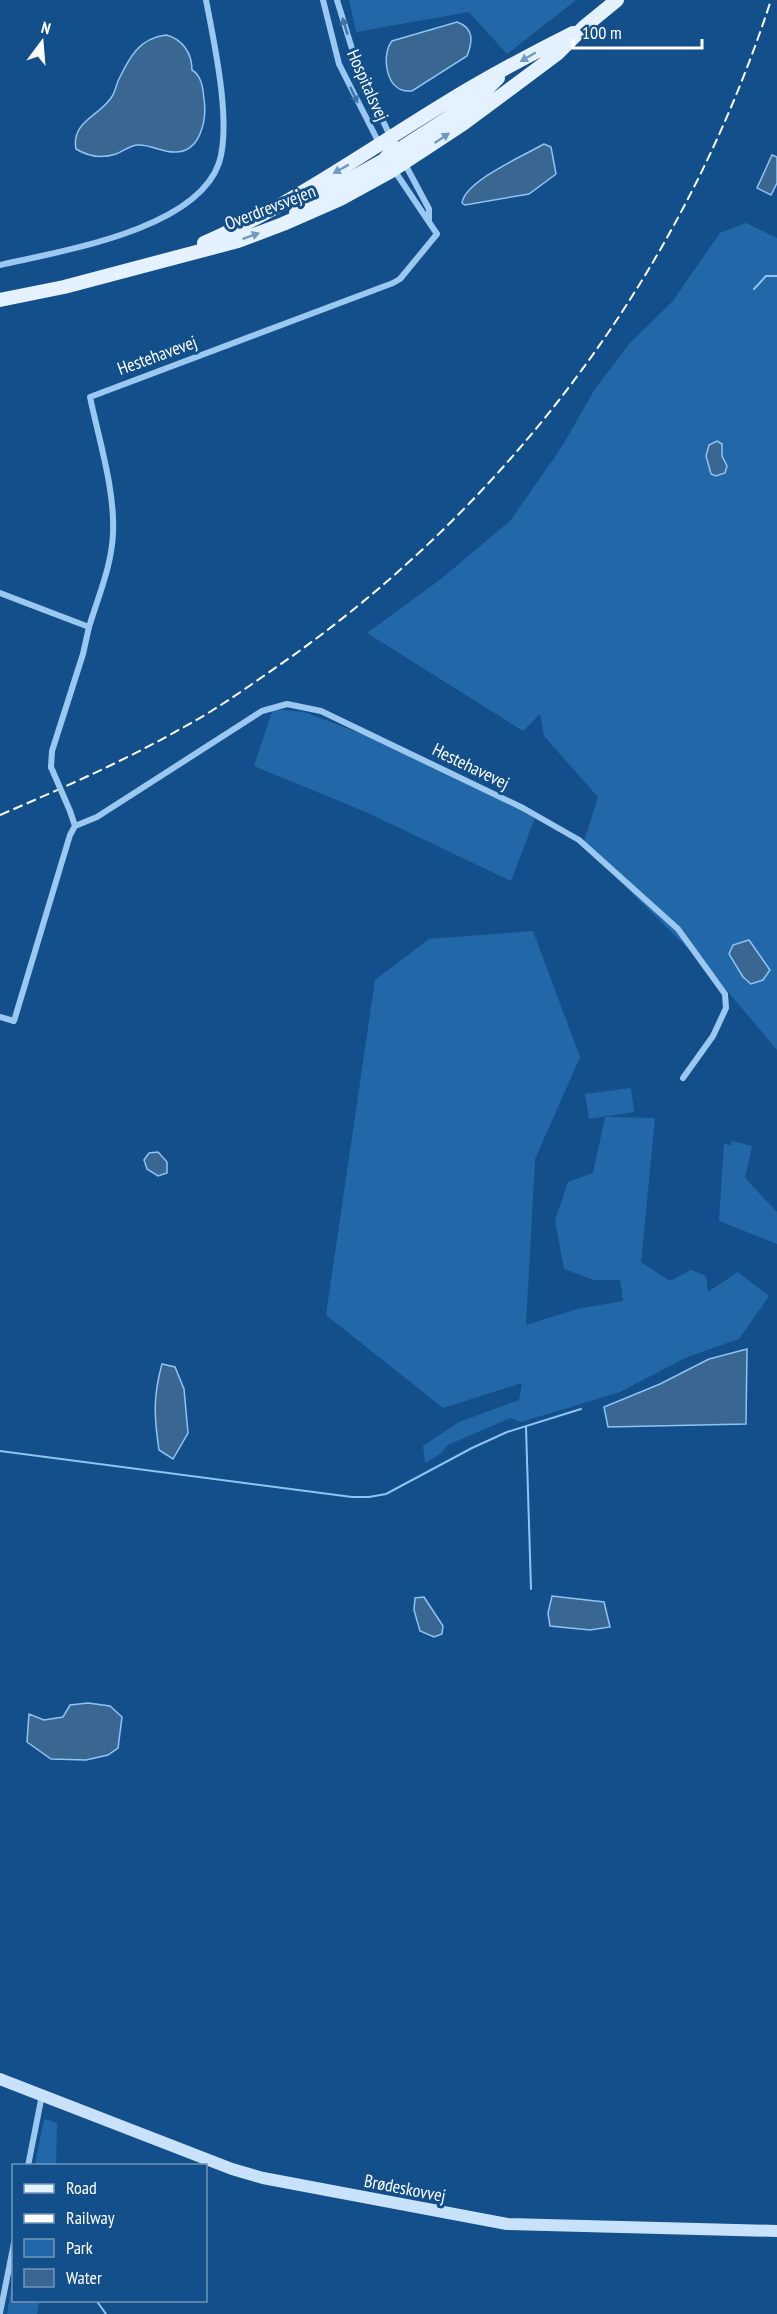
<svg xmlns="http://www.w3.org/2000/svg" width="777" height="2314" viewBox="0 0 777 2314" font-family="'PT Sans Narrow',sans-serif">
	<rect width="100%" height="100%" fill="#13508b"/>
	<path fill="#2268a8" d="M349 0H576L507 54 469 12 356 32Z
		M746 223 777 238V1050L708 968 583 845 598 797 544 736 540 714 523 731 367 633 441 579 510 521 561 448 595 389 630 343 672 302 720 233Z
		M273 709 304 712 365 735 536 815 511 881 368 813 254 766Z
		M533 931 580 1057 535 1159 526 1325 577 1309 623 1301 620 1280H594L564 1269 555 1220 568 1182 593 1173 605 1117 655 1118 641 1262 670 1281 691 1270 706 1276 708 1292 738 1272 769 1296 739 1339 687 1357 620 1392 521 1422 510 1418 448 1445 440 1454 425 1463 423 1446 459 1422 519 1400 522 1383 443 1408 326 1315 375 980 429 939Z
		M631 1088 634 1112 589 1119 585 1094Z
		M732 1141 752 1146 745 1178 777 1212V1244L719 1221 724 1144 731 1145Z
		M44 2119 57 2123 56 2165H35Z
		M13 2278 14 2300 39 2301 37 2314H7Z"/>
	<path fill="#3a6792" stroke="#8dc4f3" stroke-width="1.5" d="M457 22C474 28 473 41 467 56L412 91C411 91 403 91 402 90 385 84 382 53 392 41Z
		M166 35C183 39 192 54 192 70 202 76 203 89 204 99 207 119 201 153 174 152 161 152 150 144 137 145 129 146 124 151 116 154 101 159 89 157 76 149 71 122 98 117 111 98 115 93 116 86 118 81 129 58 139 38 166 35Z
		M544 144 551 147 556 174 529 194 465 205 462 203C465 181 525 155 544 144Z
		M772 155 777 157V183L771 195 757 188Z
		M717 441 722 444V456L727 466 725 473 716 476 711 474 706 456 709 445Z
		M749 940 770 970 763 980 751 984 743 977 729 954 733 945Z
		M158 1152 167 1162V1173L158 1176 147 1169 144 1160 149 1153Z
		M747 1349 746 1424 608 1427 604 1407 660 1384 709 1359Z
		M162 1364 175 1367 184 1389 188 1433 173 1459 159 1450C154 1417 153 1396 162 1364Z
		M552 1596 604 1602 610 1627 590 1630 550 1626 548 1613Z
		M424 1597 443 1626 442 1634 434 1637 420 1631 414 1610 415 1598Z
		M88 1703 110 1706 122 1717 118 1748 108 1755 86 1760 51 1759 27 1742 29 1714 44 1720 63 1717 70 1705Z"/>
	<g fill="none" stroke-linecap="round" stroke-linejoin="round">
		<path stroke="#8dc4f3" stroke-width="2" d="M754 289 766 276H777
			M526 1427 531 1589
			M0 1451 352 1497H369L386 1494 472 1448 507 1432 581 1409
			M96 2300 106 2314"/>
		<path stroke="#9bc8f0" stroke-width="6" d="M323 0 339 64 380 145
			M337 0 357 65 390 136
			M405 164 429 209V220
			M0 265C61 251 196 230 219 163 232 123 214 42 206 0
			M0 593 89 627 83 654 52 751 51 767
			M89 627C98 597 112 565 113 533 115 490 99 440 90 397L393 283 400 279 437 234 394 170
			M70 811 75 826
			M0 1017 14 1021 70 835 75 826 97 817 262 711 287 704 321 711 523 808 579 840 678 929 725 994 726 1008 713 1036 683 1078
			M28 2166 42 2095
			M0 2313 14 2243"/>
		<path stroke="#c9e2fb" stroke-width="12" d="M0 2079 232 2169 263 2178 507 2224 777 2231"/>
		<path stroke="#e4f1ff" stroke-width="14" d="M393 170 398 153 403 147 476 100 498 78
			M296 213 309 202 384 160 390 153 391 140
			M204 243C299 202 383 139 472 87 505 68 539 50 573 33
			M0 300 64 287 238 241 283 224 340 199 393 170 463 124 557 54 584 27 617 0"/>
		<path stroke="#fff" stroke-width="2" stroke-dasharray="10 4.5" stroke-linecap="butt" d="M0 815C63 788 124 761 184 727 221 707 256 681 291 657 518 495 685 265 771 0"/>
		<path stroke="#9bc8f0" stroke-width="6" d="M51 767 70 811"/>
	</g>
	<defs><path id="oneway-solid" d="M-6-.8H1V-3.2L6.5 0L1 3.2V.8H-6Z" transform="scale(1.5)"/></defs>
	<g fill="#3c74a9">
		<use href="#oneway-solid" transform="translate(345 26) rotate(-107)"/>
		<use href="#oneway-solid" transform="translate(354 95) rotate(65)"/>
	</g>
	<g fill="#7198bf">
		<use href="#oneway-solid" transform="translate(528 57) rotate(150)"/>
		<use href="#oneway-solid" transform="translate(442 138) rotate(-34)"/>
		<use href="#oneway-solid" transform="translate(341 169) rotate(151)"/>
		<use href="#oneway-solid" transform="translate(251 236) rotate(-20)"/>
	</g>
	<g text-anchor="middle" dominant-baseline="central" stroke-width="6" stroke-linejoin="round" paint-order="stroke">
		<g font-size="18" fill="#fff" stroke="#13508b">
			<text transform="translate(368 85) rotate(66)">Hospitalsvej</text>
			<text transform="translate(270 207) rotate(-21)">Overdrevsvejen</text>
			<text transform="translate(157 355) rotate(-20)">Hestehavevej</text>
			<text transform="translate(471 766) rotate(26)">Hestehavevej</text>
			<text transform="translate(405 2188) rotate(11)">Brødeskovvej</text>
		</g>
	</g>
	<rect x="12" y="2164" width="195" height="138" fill="#13508b" stroke="#7196b9" stroke-width="1.5"/>
	<rect x="24" y="2184" width="30" height="9" fill="#e4f1ff" stroke="#7196b9" stroke-width="1.5"/>
	<text x="66" y="2194" font-size="18" fill="#ffffff">Road</text>
	<rect x="24" y="2214" width="30" height="9" fill="#ffffff" stroke="#7196b9" stroke-width="1.5"/>
	<text x="66" y="2224" font-size="18" fill="#ffffff">Railway</text>
	<rect x="24" y="2239" width="30" height="18" fill="#2268a8" stroke="#7196b9" stroke-width="1.5"/>
	<text x="66" y="2254" font-size="18" fill="#ffffff">Park</text>
	<rect x="24" y="2269" width="30" height="18" fill="#3a6792" stroke="#7196b9" stroke-width="1.5"/>
	<text x="66" y="2284" font-size="18" fill="#ffffff">Water</text>
	<g transform="translate(42 42) rotate(16)" stroke="#13508b" stroke-width="4.5" paint-order="stroke">
	<path d="M0-4.5L10 22L0 15L-10 22Z" fill="#ffffff"/>
	<text y="-9" font-size="16" font-weight="bold" text-anchor="middle" fill="#ffffff">N</text>
	</g>
	<path d="M573 39v9h129v-9" fill="none" stroke="#ffffff" stroke-width="3"/>
	<text x="582" y="39" font-size="18" fill="#ffffff" stroke="#13508b" stroke-width="4.5" paint-order="stroke">100 m</text>
</svg>
